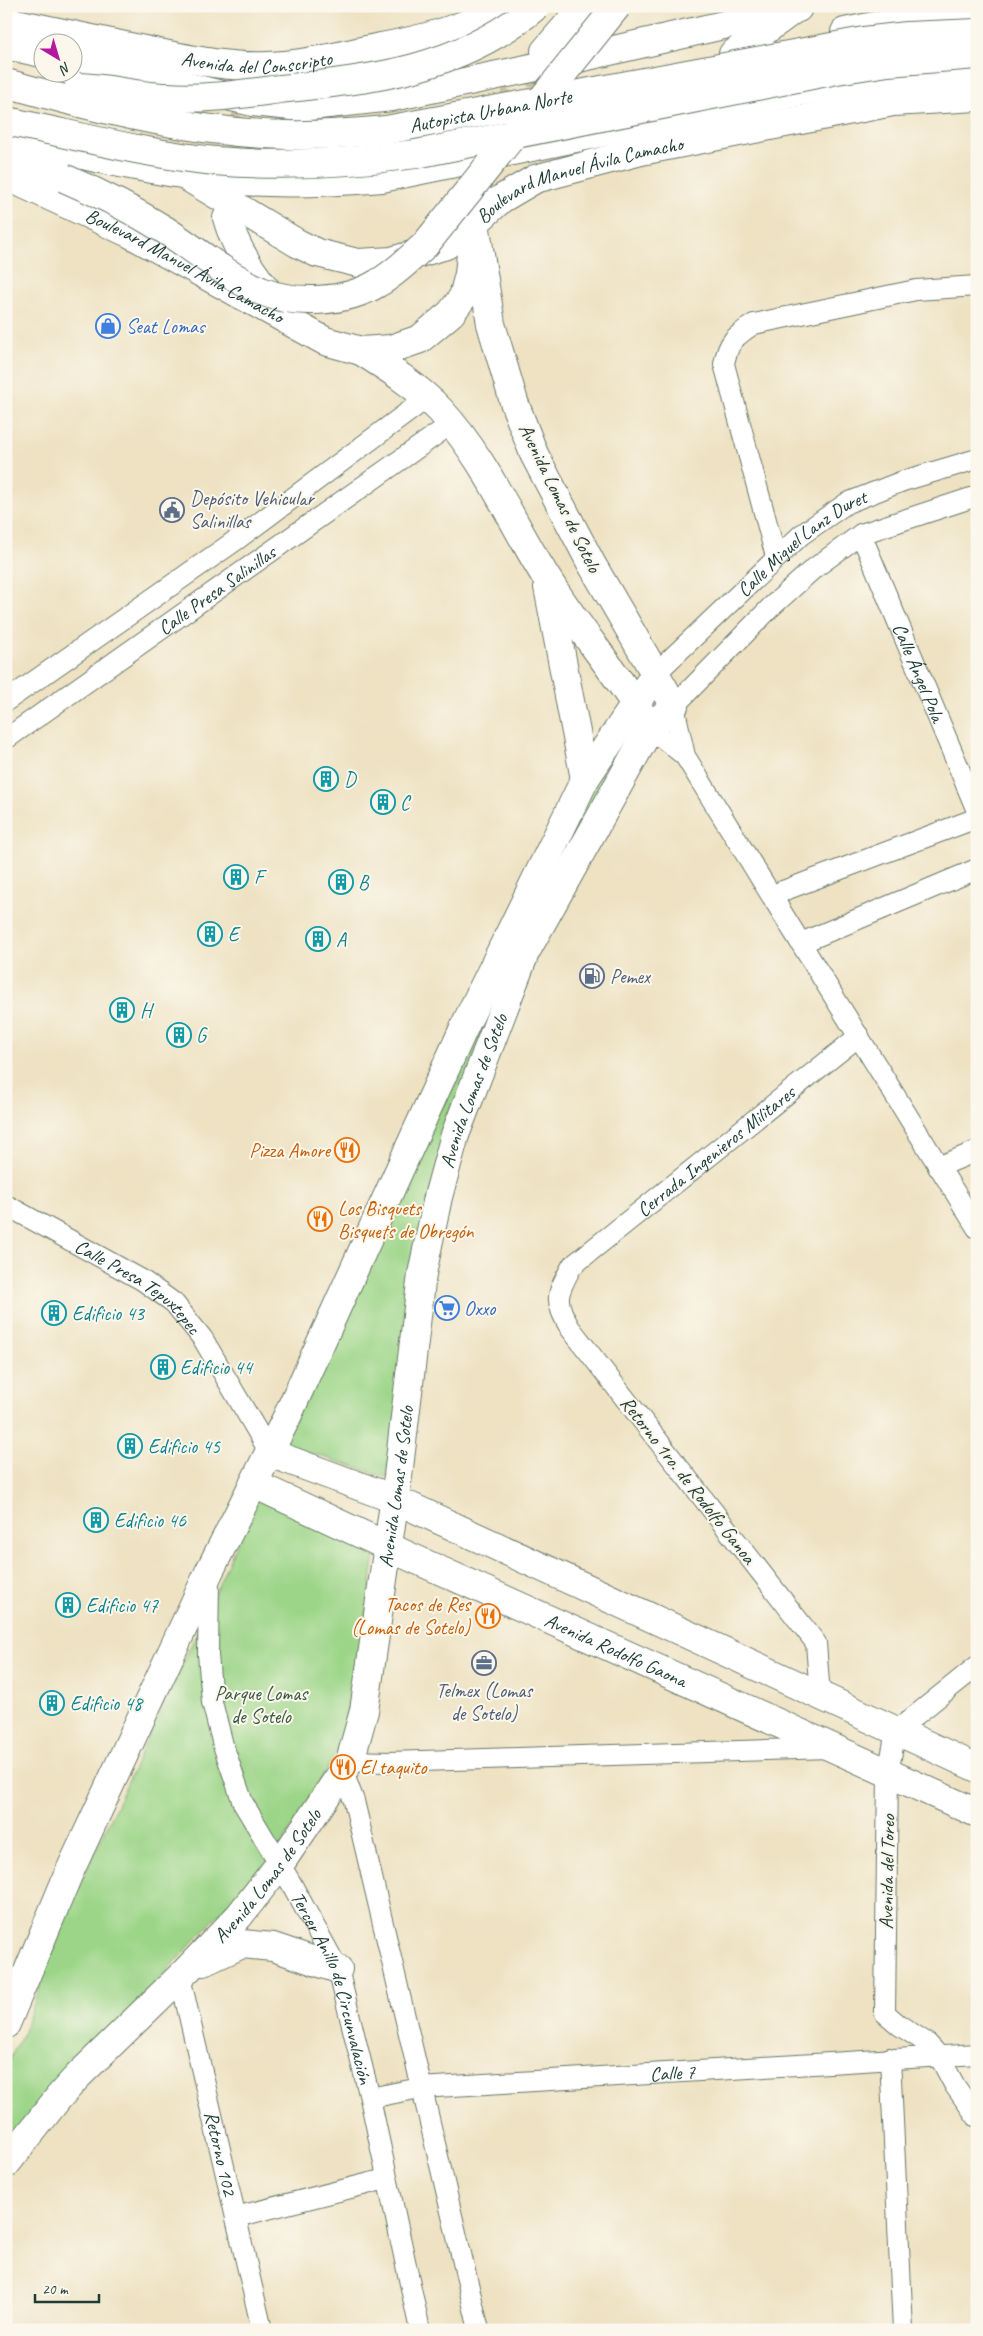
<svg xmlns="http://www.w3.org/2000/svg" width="983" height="2336" viewBox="0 0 983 2336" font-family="Caveat,sans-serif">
	<rect width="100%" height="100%" fill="#fbf7ec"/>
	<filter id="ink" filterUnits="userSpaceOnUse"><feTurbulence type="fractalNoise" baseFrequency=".02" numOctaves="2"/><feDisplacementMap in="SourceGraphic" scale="10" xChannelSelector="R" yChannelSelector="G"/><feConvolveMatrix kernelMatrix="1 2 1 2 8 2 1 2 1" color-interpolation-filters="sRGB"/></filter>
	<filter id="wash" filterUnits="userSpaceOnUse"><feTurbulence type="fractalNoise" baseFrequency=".0096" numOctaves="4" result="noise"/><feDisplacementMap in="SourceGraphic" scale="20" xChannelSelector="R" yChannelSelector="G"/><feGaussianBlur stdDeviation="1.12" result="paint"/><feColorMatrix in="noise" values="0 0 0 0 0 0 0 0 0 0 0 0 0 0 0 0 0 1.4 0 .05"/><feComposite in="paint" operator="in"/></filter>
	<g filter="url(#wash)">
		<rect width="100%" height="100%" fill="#eee2c3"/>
		<path fill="#9cd588" stroke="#5e895e" d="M596 772H606L512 973 441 1157 386 1477 283 1444Z
			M260 1490 377 1542 348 1732 280 1848 6 2145V2066L23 2034 65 1917 212 1600Z"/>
	</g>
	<g filter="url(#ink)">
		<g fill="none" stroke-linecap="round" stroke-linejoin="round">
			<path stroke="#c5c1a6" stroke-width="28" stroke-dasharray="28 14" stroke-linecap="butt" d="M486 158 514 97 543 54
				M225 185C230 148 243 111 271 86"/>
			<defs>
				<g id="street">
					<path d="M977 496 861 534 812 570 771 607 674 706 685 756 977 1228"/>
					<path id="s1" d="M861 534 977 811"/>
					<path d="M776 557 724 364C728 342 735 336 754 324L916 290 977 286"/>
					<path id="s2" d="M656 673 801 535 847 503 903 481 977 459"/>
					<path d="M6 701 239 538 427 398"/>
					<path d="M650 728 685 756"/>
					<path id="s3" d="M6 739 451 424"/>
					<path d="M772 895 977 818"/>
					<path d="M801 943 977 869"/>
					<path d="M938 1167 977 1151"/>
					<path id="s4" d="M6 1205 142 1280 174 1303 203 1339 270 1453"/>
					<path id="s5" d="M209 1579 208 1654 212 1702 223 1745 243 1803 291 1883 338 1969 370 2098 420 2330"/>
					<path d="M977 1666 896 1731 888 1773 885 2013 899 2025 927 2043 939 2056 955 2086 977 2117"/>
					<path id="s6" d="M820 1696 816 1643 570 1328C553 1299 557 1294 572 1266L859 1036"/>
					<path d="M350 1761 389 1762 830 1748"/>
					<path d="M343 1772 354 1801 479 2330"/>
					<path id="s7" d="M180 1977 262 2330"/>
					<path d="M890 2058 903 2330"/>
					<path id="s8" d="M370 2098 420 2088 977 2054"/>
					<path d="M236 2217 386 2179"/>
				</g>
				<g id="secondary">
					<path id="s9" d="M6 21C52 31 98 40 144 50 185 58 226 68 268 66 304 65 341 55 376 48 420 40 463 30 502 6"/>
					<path d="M6 45 42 53"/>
					<path d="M545 51 584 6"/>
					<path d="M72 59 252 102 301 107 392 97 570 60 798 8"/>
					<path id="s10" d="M6 176 131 234 325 341 361 351 391 349 420 339 451 313 463 297 469 274 477 191"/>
					<path d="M227 218C236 250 253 275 275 300"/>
					<path id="s11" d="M475 223 501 199 535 179 641 151 893 102 977 97"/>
					<path d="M361 351C388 368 418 387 440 410 486 459 511 522 546 577 576 626 614 669 644 718"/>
					<path d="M548 587 585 779"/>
					<path d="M270 1453 394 1499 977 1768"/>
					<path id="s12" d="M254 1484 406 1555 977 1813"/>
					<path d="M203 1962 242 1944 273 1947 338 1969"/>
					<path d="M6 2024 68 1875 209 1572 286 1419 468 1019 585 779 656 673"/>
					<path id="s13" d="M6 2164 59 2097 78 2076 186 1971 239 1916 280 1864 350 1761 364 1711 398 1476 422 1274 438 1197 455 1135 525 953 650 728 674 706 591 563 534 454 514 402 491 324 475 223"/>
				</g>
				<path id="highway" d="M845 32 884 24 977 17
					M733 54 796 8
					M6 138C74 153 142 170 211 178 268 185 326 183 382 178L799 92 933 72H977
					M6 159 64 178
					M189 178 297 243 317 253 358 263 392 261 446 245 475 223"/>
			</defs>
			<use href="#street" stroke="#677766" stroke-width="22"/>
			<use href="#secondary" stroke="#677766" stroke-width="30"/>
			<use href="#highway" stroke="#677766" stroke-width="30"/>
			<use href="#street" stroke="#fff" stroke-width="20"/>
			<use href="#secondary" stroke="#fff" stroke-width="28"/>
			<use href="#highway" stroke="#fff" stroke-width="28"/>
			<defs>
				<g id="highway-bridge">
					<path id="s14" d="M6 83C97 109 193 133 287 135 320 136 353 133 386 130L864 41 907 36 977 33"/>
					<path d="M79 87C108 88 137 96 166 97 204 100 242 94 280 89 374 79 460 70 536 6"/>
					<path d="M6 121C75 135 145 154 215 161 282 167 349 163 416 154L837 70 888 62 977 55"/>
					<path d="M64 178C99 193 133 210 165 230 196 250 227 276 261 291 295 305 346 303 378 283 396 273 410 258 425 245L617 6"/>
				</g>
			</defs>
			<use href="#highway-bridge" stroke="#677766" stroke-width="30" stroke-linecap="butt"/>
			<use href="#highway-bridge" stroke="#fff" stroke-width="28"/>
		</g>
	</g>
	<defs>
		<symbol id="shop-ring" viewBox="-11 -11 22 22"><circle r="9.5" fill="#fbf7ec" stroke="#3f7fe0" stroke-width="1.5"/><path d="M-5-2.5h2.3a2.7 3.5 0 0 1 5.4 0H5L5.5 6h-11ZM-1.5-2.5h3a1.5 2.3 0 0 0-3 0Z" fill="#3f7fe0"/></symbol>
		<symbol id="civic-ring" viewBox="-11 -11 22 22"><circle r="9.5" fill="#fbf7ec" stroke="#5c6f8a" stroke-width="1.5"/><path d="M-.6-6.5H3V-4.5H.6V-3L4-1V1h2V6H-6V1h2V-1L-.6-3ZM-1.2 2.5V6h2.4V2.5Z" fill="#5c6f8a"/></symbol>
		<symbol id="building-ring" viewBox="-11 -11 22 22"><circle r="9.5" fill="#fbf7ec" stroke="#0f9aa8" stroke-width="1.5"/><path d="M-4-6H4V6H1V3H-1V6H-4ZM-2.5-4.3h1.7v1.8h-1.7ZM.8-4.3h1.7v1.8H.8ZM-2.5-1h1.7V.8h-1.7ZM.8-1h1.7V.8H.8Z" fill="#0f9aa8"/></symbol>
		<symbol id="fuel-ring" viewBox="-11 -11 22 22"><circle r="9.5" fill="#fbf7ec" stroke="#5c6f8a" stroke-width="1.5"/><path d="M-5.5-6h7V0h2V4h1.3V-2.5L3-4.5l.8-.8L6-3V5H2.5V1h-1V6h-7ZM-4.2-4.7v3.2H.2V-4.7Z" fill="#5c6f8a"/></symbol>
		<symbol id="restaurant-ring" viewBox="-11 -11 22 22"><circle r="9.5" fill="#fbf7ec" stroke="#e8710a" stroke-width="1.5"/><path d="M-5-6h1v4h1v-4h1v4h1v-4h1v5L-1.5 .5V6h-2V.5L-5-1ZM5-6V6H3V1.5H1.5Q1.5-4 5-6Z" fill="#e8710a"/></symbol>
		<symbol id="supermarket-ring" viewBox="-11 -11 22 22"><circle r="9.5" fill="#fbf7ec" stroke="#3f7fe0" stroke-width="1.5"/><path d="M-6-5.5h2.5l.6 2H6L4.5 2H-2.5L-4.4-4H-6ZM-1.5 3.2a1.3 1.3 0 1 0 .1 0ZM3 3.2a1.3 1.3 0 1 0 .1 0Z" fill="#3f7fe0"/></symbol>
		<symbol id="office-ring" viewBox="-11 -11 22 22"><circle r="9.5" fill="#fbf7ec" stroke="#5c6f8a" stroke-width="1.5"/><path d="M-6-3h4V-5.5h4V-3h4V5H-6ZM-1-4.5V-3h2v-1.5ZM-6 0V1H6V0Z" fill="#5c6f8a"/></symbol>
	</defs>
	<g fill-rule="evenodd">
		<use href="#shop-ring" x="94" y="312" width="28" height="28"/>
		<use href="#civic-ring" x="158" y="496" width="28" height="28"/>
		<use href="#building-ring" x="312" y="765" width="28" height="28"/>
		<use href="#building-ring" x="369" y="788" width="28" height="28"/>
		<use href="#building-ring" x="222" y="863" width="28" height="28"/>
		<use href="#building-ring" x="327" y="868" width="28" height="28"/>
		<use href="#building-ring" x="196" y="920" width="28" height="28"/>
		<use href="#building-ring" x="304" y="925" width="28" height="28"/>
		<use href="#fuel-ring" x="578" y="962" width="28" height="28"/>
		<use href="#building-ring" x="108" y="996" width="28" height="28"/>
		<use href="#building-ring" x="165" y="1021" width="28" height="28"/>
		<use href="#restaurant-ring" x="333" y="1136" width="28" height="28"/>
		<use href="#restaurant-ring" x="306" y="1205" width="28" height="28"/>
		<use href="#supermarket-ring" x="433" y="1294" width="28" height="28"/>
		<use href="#building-ring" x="40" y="1299" width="28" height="28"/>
		<use href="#building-ring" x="149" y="1353" width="28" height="28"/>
		<use href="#building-ring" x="116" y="1432" width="28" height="28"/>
		<use href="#building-ring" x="82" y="1506" width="28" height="28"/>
		<use href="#building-ring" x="54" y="1591" width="28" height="28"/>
		<use href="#restaurant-ring" x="474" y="1602" width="28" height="28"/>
		<use href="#office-ring" x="470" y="1649" width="28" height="28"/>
		<use href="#building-ring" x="38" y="1689" width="28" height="28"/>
		<use href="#restaurant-ring" x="329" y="1753" width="28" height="28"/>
	</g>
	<g text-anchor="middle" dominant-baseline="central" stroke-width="4" stroke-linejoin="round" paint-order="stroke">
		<g font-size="20" fill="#1f3d34" stroke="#fbf7ec">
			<text stroke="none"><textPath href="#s9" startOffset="255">Avenida del Conscripto</textPath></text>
			<text stroke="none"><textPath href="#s14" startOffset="492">Autopista Urbana Norte</textPath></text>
			<text stroke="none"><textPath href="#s11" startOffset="116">Boulevard Manuel Ávila Camacho</textPath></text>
			<text stroke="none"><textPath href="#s10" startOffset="200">Boulevard Manuel Ávila Camacho</textPath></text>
			<text transform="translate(560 498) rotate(64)">Avenida Lomas de Sotelo</text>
			<text stroke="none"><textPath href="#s2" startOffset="196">Calle Miguel Lanz Duret</textPath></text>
			<text stroke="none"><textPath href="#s3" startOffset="258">Calle Presa Salinillas</textPath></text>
			<text stroke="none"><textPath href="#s1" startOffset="150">Calle Ángel Pola</textPath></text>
			<text stroke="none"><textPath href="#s13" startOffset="1215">Avenida Lomas de Sotelo</textPath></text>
			<text stroke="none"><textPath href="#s6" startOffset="704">Cerrada Ingenieros Militares</textPath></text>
			<text stroke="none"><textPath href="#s4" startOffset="156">Calle Presa Tepuxtepec</textPath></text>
			<text transform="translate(688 1480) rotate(52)">Retorno 1ro. de Rodolfo Ganoa</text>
			<text stroke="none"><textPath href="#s13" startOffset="810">Avenida Lomas de Sotelo</textPath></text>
			<text stroke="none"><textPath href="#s12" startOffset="398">Avenida Rodolfo Gaona</textPath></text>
			<text transform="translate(887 1872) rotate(-89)">Avenida del Toreo</text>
			<text stroke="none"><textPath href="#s13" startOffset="390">Avenida Lomas de Sotelo</textPath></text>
			<text stroke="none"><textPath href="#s5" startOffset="436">Tercer Anillo de Circunvalación</textPath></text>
			<text stroke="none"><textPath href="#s8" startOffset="304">Calle 7</textPath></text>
			<text stroke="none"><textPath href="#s7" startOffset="181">Retorno 102</textPath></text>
		</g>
		<g font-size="20" fill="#366cbe" stroke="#fbf7ec" text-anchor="start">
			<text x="126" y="326">Seat Lomas</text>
			<text x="464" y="1308">Oxxo</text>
		</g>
		<g font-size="20" fill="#4e5e75" stroke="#fbf7ec" text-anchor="start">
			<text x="190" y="498">Depósito Vehicular<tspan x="190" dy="23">Salinillas</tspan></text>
			<text x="610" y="976">Pemex</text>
			<text x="484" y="1690" text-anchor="middle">Telmex (Lomas<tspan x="484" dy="23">de Sotelo)</tspan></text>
		</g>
		<g font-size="20" fill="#0d838f" stroke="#fbf7ec" text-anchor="start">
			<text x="344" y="779">D</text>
			<text x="400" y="802">C</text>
			<text x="254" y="877">F</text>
			<text x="358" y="882">B</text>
			<text x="228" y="934">E</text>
			<text x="336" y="939">A</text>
			<text x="140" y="1010">H</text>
			<text x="196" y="1035">G</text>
			<text x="72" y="1313">Edificio 43</text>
			<text x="180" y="1367">Edificio 44</text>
			<text x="148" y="1446">Edificio 45</text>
			<text x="114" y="1520">Edificio 46</text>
			<text x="86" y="1605">Edificio 47</text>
			<text x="70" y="1703">Edificio 48</text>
		</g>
		<g font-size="20" fill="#c56008" stroke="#fbf7ec" text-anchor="end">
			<text x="330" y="1150">Pizza Amore</text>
			<text x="338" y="1208" text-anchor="start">Los Bisquets<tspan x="338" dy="23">Bisquets de Obregón</tspan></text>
			<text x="470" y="1604">Tacos de Res<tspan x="470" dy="23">(Lomas de Sotelo)</tspan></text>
			<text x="360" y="1767" text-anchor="start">El taquito</text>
		</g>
		<g font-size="20" fill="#385b45" stroke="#fbf7ec">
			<text x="261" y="1693">Parque Lomas<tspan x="261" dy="23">de Sotelo</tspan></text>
		</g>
	</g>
	<rect width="983" height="2336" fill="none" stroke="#fbf7ec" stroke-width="25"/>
	<g transform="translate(58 58) rotate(142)"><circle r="24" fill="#fbf7ec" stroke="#a3ada2"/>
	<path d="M0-4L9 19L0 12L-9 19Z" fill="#b5179e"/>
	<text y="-8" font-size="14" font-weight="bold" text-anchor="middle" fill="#1f3d34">N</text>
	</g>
	<path d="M35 2294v8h64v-8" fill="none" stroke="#1f3d34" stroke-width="2.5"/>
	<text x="42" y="2294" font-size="15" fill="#1f3d34" stroke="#fbf7ec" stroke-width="4" paint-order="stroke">20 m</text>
</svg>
